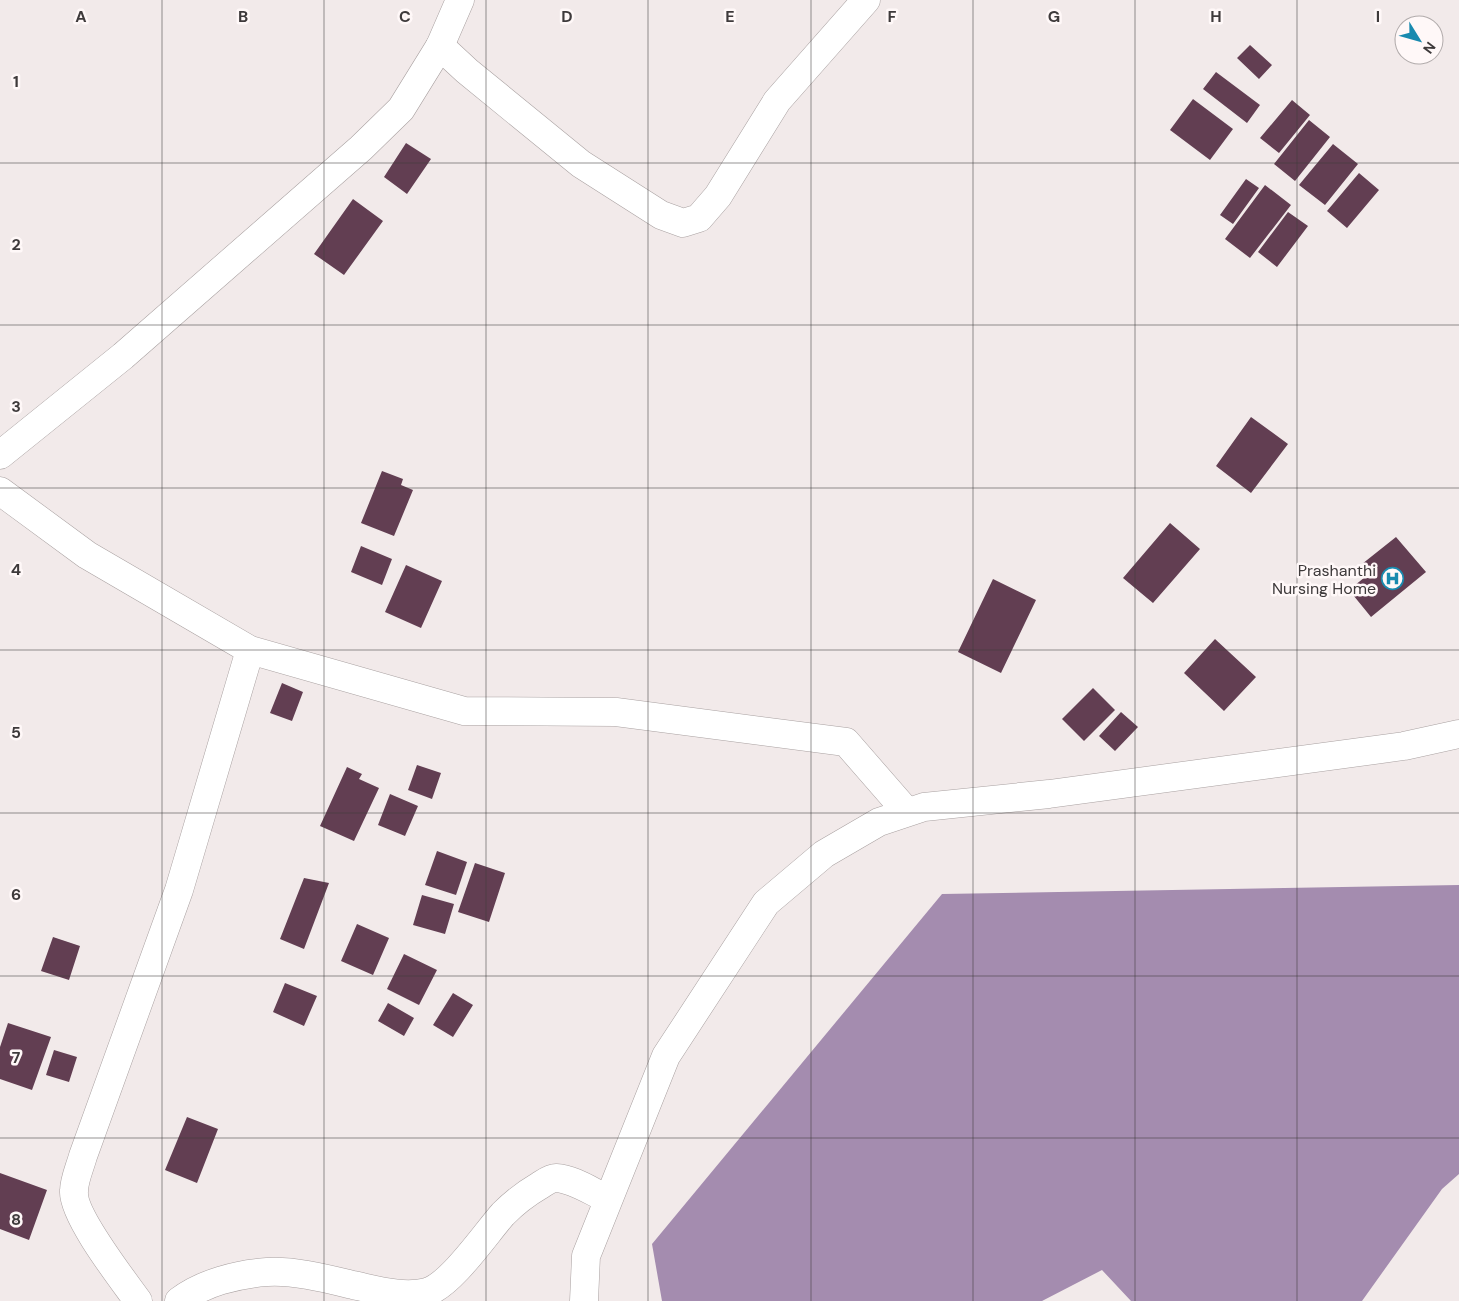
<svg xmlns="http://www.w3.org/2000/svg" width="1459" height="1301" viewBox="0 0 1459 1301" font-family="'DM Sans',sans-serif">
	<rect width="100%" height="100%" fill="#f2eaea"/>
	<path fill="#a48caf" d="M1459 885V1174L1442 1189 1362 1301H1131L1102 1270 1042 1301H662L652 1244 942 894Z"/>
	<path fill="#623e52" d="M1250 45 1272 65 1259 79 1237 58Z
		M1216 72 1260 105 1247 123 1203 89Z
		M1193 99 1233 129 1210 160 1170 130Z
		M1292 100 1310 115 1279 153 1260 138Z
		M1309 120 1330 137 1295 181 1274 164Z
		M406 143 431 159 407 194 384 177Z
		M1333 144 1358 164 1325 205 1299 185Z
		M1359 173 1379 190 1347 228 1327 211Z
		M1246 179 1259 188 1233 224 1220 215Z
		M1265 185 1291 205 1250 258 1225 239Z
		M353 199 383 221 344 275 314 254Z
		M1288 212 1308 226 1277 267 1258 252Z
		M1251 417 1288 444 1251 493 1216 466Z
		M382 471 403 479 401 485 413 490 394 536 361 523Z
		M1170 523 1200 549 1153 603 1123 578Z
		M1396 537 1426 572 1371 617 1349 590 1370 573 1362 564Z
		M361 546 392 559 382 585 351 572Z
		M406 565 442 581 421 628 385 612Z
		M993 579 1036 600 1001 673 958 652Z
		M1215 639 1256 677 1224 711 1184 673Z
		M282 683 303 692 292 721 270 713Z
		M1093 688 1115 710 1084 741 1062 719Z
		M1121 712 1138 727 1115 751 1099 736Z
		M417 765 441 773 432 799 408 790Z
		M347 767 362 774 359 779 379 788 354 841 320 826Z
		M390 794 418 806 405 836 378 825Z
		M437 851 467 862 456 895 425 885Z
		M475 863 505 873 489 922 458 912Z
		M304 878 329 883 304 949 280 939Z
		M422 895 454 904 445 934 413 925Z
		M357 924 389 938 373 975 341 961Z
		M53 937 80 946 69 980 41 971Z
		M404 954 437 970 419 1005 387 989Z
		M285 983 317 996 304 1026 273 1012Z
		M453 993 473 1005 453 1037 433 1025Z
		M388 1003 414 1018 404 1036 378 1021Z
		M8 1023 51 1037 32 1090 0 1079V1047Z
		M54 1050 77 1057 69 1082 46 1075Z
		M187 1117 218 1129 197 1183 165 1170Z
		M0 1173 47 1190 29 1240 0 1229Z"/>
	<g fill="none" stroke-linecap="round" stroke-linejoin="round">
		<defs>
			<path id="minor" d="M440 46 467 71 581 164 661 215 683 223 699 218 718 196 777 101 866 0
				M0 491 87 555 250 650 464 711 616 712 846 742 907 812
				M138 1301C123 1280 72 1215 74 1191 74 1180 80 1167 83 1156L179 890 250 650
				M179 1301C203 1283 237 1274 267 1272 293 1270 328 1279 353 1285 377 1290 403 1298 427 1292 451 1285 486 1233 503 1214 513 1204 527 1193 539 1186 544 1183 550 1178 556 1178 574 1179 592 1192 608 1199
				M584 1301 586 1256 666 1056 766 903 824 854 879 822 924 807 1049 794 1404 746 1459 734"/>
			<path id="major" d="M0 455 123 356 361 148 401 109 440 46 460 0"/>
		</defs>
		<use href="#minor" stroke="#a9a1a1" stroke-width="29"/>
		<use href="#major" stroke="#a9a1a1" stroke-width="29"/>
		<use href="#minor" stroke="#fff" stroke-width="28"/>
		<use href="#major" stroke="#fff" stroke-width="28"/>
	</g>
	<path fill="none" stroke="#3e3a3b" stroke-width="1" stroke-opacity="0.55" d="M162 0V1301M324 0V1301M486 0V1301M648 0V1301M811 0V1301M973 0V1301M1135 0V1301M1297 0V1301M0 163H1459M0 325H1459M0 488H1459M0 650H1459M0 813H1459M0 976H1459M0 1138H1459"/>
	<defs>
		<symbol id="hospital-ring" viewBox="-11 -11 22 22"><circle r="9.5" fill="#fff8f8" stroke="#198aaf" stroke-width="1.5"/><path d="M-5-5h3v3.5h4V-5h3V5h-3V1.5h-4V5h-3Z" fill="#198aaf"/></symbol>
	</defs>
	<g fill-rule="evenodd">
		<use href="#hospital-ring" x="1380" y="566" width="25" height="25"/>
	</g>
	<g text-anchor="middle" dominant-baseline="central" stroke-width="5" stroke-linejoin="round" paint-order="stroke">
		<g font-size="16" fill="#3e3a3b" stroke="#fff8f8" text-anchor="end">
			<text x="1376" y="570">Prashanthi<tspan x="1376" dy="18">Nursing Home</tspan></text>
		</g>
	</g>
	<g font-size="16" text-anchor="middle" font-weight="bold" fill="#3e3a3b" stroke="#fff8f8" stroke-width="5" stroke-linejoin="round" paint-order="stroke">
		<text x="81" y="22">A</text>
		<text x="243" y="22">B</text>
		<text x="405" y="22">C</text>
		<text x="567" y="22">D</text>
		<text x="730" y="22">E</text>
		<text x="892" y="22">F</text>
		<text x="1054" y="22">G</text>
		<text x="1216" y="22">H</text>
		<text x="1378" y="22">I</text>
		<text x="16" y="87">1</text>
		<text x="16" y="250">2</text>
		<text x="16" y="412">3</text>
		<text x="16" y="575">4</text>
		<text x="16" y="738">5</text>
		<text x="16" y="900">6</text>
		<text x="16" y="1063">7</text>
		<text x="16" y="1225">8</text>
	</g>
	<g transform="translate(1419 40) rotate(127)"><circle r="24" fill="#fff8f8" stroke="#b2acac"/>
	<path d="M0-4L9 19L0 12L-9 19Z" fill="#198aaf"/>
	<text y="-8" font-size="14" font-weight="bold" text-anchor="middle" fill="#3e3a3b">N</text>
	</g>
</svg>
